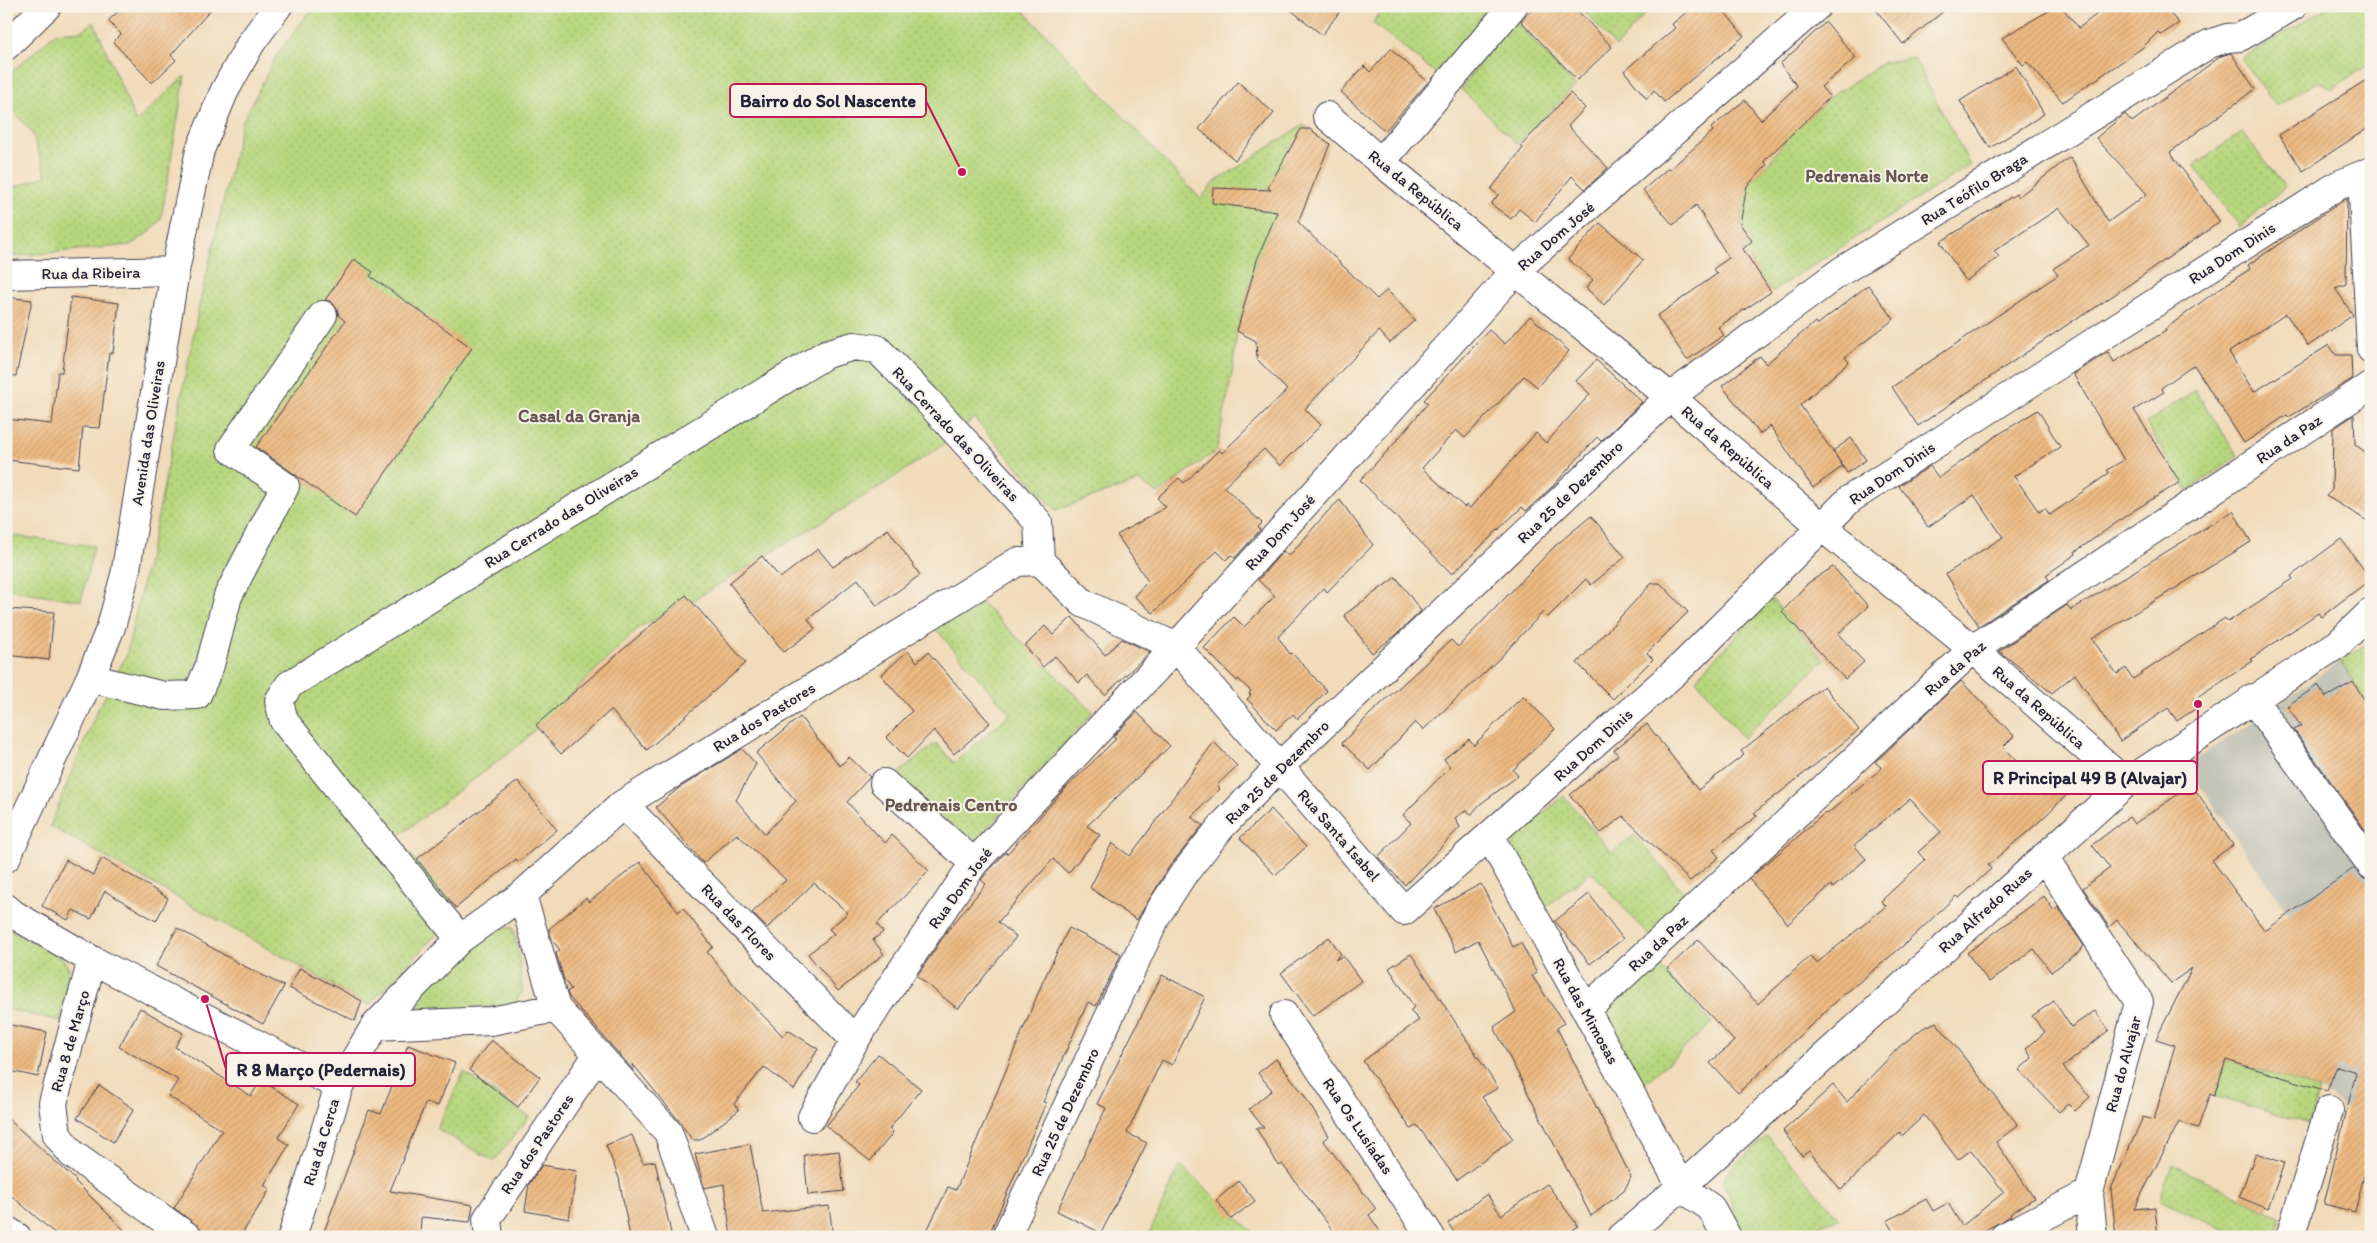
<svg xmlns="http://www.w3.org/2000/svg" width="2377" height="1243" viewBox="0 0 2377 1243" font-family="Itim,sans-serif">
	<defs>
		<pattern id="grass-dots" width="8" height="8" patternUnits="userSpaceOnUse" patternTransform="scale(1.25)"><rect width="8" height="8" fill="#b7d77e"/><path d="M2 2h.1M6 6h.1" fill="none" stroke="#9db86e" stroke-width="1.8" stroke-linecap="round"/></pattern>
		<pattern id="building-hatch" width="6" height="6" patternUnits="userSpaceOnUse" patternTransform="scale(1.25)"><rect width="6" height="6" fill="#edb981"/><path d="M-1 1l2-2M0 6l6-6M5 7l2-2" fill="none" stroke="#cb9f70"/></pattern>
	</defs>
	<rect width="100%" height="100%" fill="#f7f3e8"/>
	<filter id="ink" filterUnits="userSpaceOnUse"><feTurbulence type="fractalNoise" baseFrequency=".02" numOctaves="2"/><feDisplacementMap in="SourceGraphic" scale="10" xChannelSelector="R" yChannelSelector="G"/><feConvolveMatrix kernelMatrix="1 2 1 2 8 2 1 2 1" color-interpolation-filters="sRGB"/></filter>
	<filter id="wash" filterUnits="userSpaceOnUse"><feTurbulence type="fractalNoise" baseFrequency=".0096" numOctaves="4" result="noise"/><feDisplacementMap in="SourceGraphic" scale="20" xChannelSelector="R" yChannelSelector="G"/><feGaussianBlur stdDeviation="1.12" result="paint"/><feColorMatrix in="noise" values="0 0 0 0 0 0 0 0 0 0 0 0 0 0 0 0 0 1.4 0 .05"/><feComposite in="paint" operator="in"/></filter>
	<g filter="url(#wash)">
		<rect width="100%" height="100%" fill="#f1dbba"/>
		<path fill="#c4c5b9" d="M2340 661 2371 710V1143L2348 1110 2319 1089 2156 1039 2171 1010 2232 955 2289 914 2186 765 2255 721Z"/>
		<path fill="url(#grass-dots)" stroke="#6c7c5c" d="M314 6H1019L1201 199 1212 184 1303 125 1313 131 1257 260 1237 331 1232 374 1217 450 1158 494 1139 481 1056 510 974 418 949 441 879 487 695 599 641 626 519 745 396 838 461 914 433 938 369 1005 50 826 97 711 126 656 158 516 198 311 241 125 276 56Z
			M1383 6H1496L1437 74 1373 23Z
			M1580 6H1652L1616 47Z
			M2330 6H2371V63L2332 89 2318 81 2276 106 2241 59Z
			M1512 17 1575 86 1517 144 1461 89Z
			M94 22 136 122 185 76 161 219 150 232 130 245 6 257V190L46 176 32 132 6 103V77L56 33 81 31Z
			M1914 58 1970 165 1771 292 1743 249 1752 241 1740 224 1747 186 1767 165 1788 137 1819 108 1830 97 1884 62Z
			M2242 132 2285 187 2240 227 2194 165Z
			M2195 390 2238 456 2187 491 2146 423Z
			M6 535 94 546 81 601 6 589Z
			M1771 598 1824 660 1743 738 1696 679Z
			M980 601 1093 712 973 844 895 776 936 743 954 763 1010 714 934 627Z
			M2371 641V710L2340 661Z
			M1564 796 1612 853 1634 835 1691 900 1652 939 1591 871 1543 909 1512 847 1517 834Z
			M6 927 62 958 69 968 61 1021 6 1009Z
			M497 927 513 928 520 962 522 993 512 1006 418 1013 415 1005 424 987Z
			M1658 964 1712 1023 1643 1085 1608 1027 1609 1007Z
			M2226 1060 2319 1089 2309 1124 2214 1096Z
			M464 1072 529 1117 494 1161 437 1129Z
			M1767 1136 1839 1218 1793 1237H1743L1724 1180 1727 1172Z
			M2172 1164 2281 1217 2273 1237H2240L2160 1200Z
			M1180 1165 1258 1237H1148Z"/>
		<g id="blocks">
			<path fill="url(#building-hatch)" d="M124 6H214L171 55 176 60 152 83 113 42 121 34 108 21Z
				M1286 6H1344L1322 35Z
				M1535 6H1573L1612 47 1577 80 1521 21Z
				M1694 6H1720L1744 36 1664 102 1654 90 1647 99 1624 71 1675 28 1672 24Z
				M1873 6H1950L1903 44Z
				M2057 6H2061L2079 28 2107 6H2163L2179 23 2161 35 2158 32 2142 48 2063 102 2027 62 2023 65 2002 38Z
				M1826 22 1856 58 1821 87 1830 97 1764 161 1767 165 1747 186 1740 224 1752 241 1743 249 1771 292 1718 327 1724 335 1687 360 1657 316 1717 274 1713 269 1729 258 1696 205 1673 225 1643 190 1668 168 1670 169 1713 131 1711 128 1745 100 1761 120 1797 86 1780 64Z
				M1391 49 1428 82 1385 131 1341 92 1364 66 1370 72Z
				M2231 53 2255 89 2170 152 2220 222 2117 293 2084 315 2083 314 1918 426 1892 387 2058 275 2053 269 2089 245 2059 208 1994 251 1999 257 1966 281 1940 242 2016 194 2018 197 2070 157 2108 222 2147 194 2096 138 2125 114 2132 122 2221 56Z
				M2016 66 2044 114 1990 148 1960 101Z
				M2371 77V126L2303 171 2279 135Z
				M1238 82 1274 113 1235 160 1199 129Z
				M1570 93 1585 108 1568 126 1608 168 1585 189 1572 176 1535 222 1519 209 1511 219 1491 204 1498 195 1491 189 1523 148 1521 146Z
				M1301 129H1310L1330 144 1298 222 1377 299 1387 290 1415 320 1390 343 1379 331 1305 409 1321 425 1280 466 1264 449 1224 487 1262 523 1258 527 1260 530 1235 558 1231 555 1226 560 1217 551 1153 613 1134 596 1148 581 1117 535 1166 507 1157 498 1179 478 1184 483 1219 450 1222 453 1287 390 1257 359 1256 341 1237 331 1257 260 1277 212 1212 203 1213 188 1271 190 1268 188Z
				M2347 198 2346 284 2335 288 2353 315 2308 346 2286 314 2229 352 2254 392 2329 345 2336 355H2351L2352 379 2289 417 2287 415 2244 443 2194 365 2161 388 2164 392 2134 410 2180 482 2133 511 2075 552 2076 554 2046 575 2049 580 1979 626 1946 574 2003 537 1974 495 1928 527 1899 486 1930 466 1939 478 1996 436 2038 410 2060 447 2014 476 2039 512 2045 508 2050 515 2109 473 2107 470 2124 460 2073 374 2108 352 2114 362 2166 331 2165 329 2219 289 2250 269 2248 265Z
				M1600 223 1643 260 1604 305 1586 288 1593 280 1568 259Z
				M354 259 373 272 370 276 472 348 355 517 256 447 345 321 339 316 337 309 332 302 325 300Z
				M1868 285 1894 319 1845 357 1849 362 1800 405 1843 466 1813 488 1770 426 1760 434 1722 386 1760 356 1766 364 1815 322 1817 325Z
				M6 297 32 300 16 376 6 375Z
				M71 297 119 303 113 353H109L100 428 83 427 79 468 6 460V419L52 424 58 372H62Z
				M1530 316 1569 351 1537 387 1524 376 1465 438 1456 430 1422 468 1464 507 1467 505 1470 508 1536 433 1546 443 1590 394 1576 381 1596 360 1642 402 1601 441 1597 437 1553 486 1526 511 1522 507 1452 574 1360 480 1393 445 1428 403 1424 400 1489 330 1505 344Z
				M2354 415 2355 444 2371 457V523L2326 496 2332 490 2333 429Z
				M1851 438 1866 460 1847 473 1833 451Z
				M1340 500 1373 545 1327 592 1324 588 1278 637 1290 654 1292 653 1327 691 1297 719 1293 714 1276 730 1247 699 1251 695 1249 694 1251 691 1238 679 1237 681 1204 648 1234 617 1244 627 1275 596 1258 580 1283 551 1289 556 1328 511Z
				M2233 511 2251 542 2092 639 2117 674 2126 668 2133 679 2225 618 2228 622 2293 579 2291 576 2341 539 2371 579 2321 617 2318 613 2251 659 2253 661 2194 700 2198 707 2177 721 2168 708 2120 741 2075 674 2052 693 1999 651 2067 605 2071 610Z
				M1591 516 1625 557 1591 585 1586 579 1548 617 1543 612 1499 659 1423 730 1415 722 1370 770 1342 743 1370 714 1451 640 1458 647 1555 546Z
				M888 529 920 575 877 606 858 579 808 619 815 629 784 652 729 583 762 556 780 578 818 549 833 567Z
				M1833 567 1868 606 1838 634 1864 662 1845 679 1782 612 1808 583Z
				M1396 577 1421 611 1396 635 1372 653 1344 615Z
				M1652 583H1660L1688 612 1647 653 1653 659 1613 699 1577 663Z
				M686 595 746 663 647 750 611 710 561 754 536 725Z
				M6 609 54 612 49 660 6 655Z
				M1072 617 1105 655 1122 639 1150 652 1105 695 1087 675 1079 683 1055 656 1043 667 1025 646 1045 626 1053 635Z
				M908 651 917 662 928 652 990 723 954 754 934 730 907 758 886 737 912 711 881 675Z
				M1961 681 2014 736 2003 747 2037 783 2058 763 2078 784 2039 822 1988 865 1991 869 1959 898 1956 896 1904 945 1840 998 1738 1093 1710 1063 1734 1041 1667 969 1698 940 1758 1004 1810 956 1817 963 1886 906 1881 901 1925 860 1918 852 1941 832 1910 799 1854 845 1866 859 1833 888 1831 885 1788 924 1749 879 1825 813 1827 814 1882 768 1875 762Z
				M2353 682 2371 710V838L2294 730 2301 726 2287 706 2318 685 2326 697Z
				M1824 686 1859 730 1754 813 1757 816 1713 850 1719 857 1690 881 1623 816 1601 833 1570 795 1618 755 1614 750 1647 724 1698 790 1744 755 1741 751Z
				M1523 696 1555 729 1513 770 1518 776 1479 805 1471 815 1467 810 1455 818 1460 827 1405 885 1378 857 1411 823 1403 815 1450 767 1444 759 1469 739 1474 745Z
				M1137 712 1170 746 1087 826 1100 835 1068 873 1053 859 998 922 1016 937 958 1009 917 976 948 930 986 884 981 880 986 874 1006 852 1007 854 1064 790 1116 739 1113 737Z
				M800 717 840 766 849 757 870 777 847 802 885 843 892 835 929 871 877 924 883 932 873 940 884 954 838 991 808 954 834 934 829 929 848 913 814 883 767 928 752 913 786 880 737 834 703 863 656 807 679 788 742 749 756 764 736 800 765 834 796 801 756 753Z
				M1214 742 1237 766 1217 785 1220 789 1191 817 1203 825 1169 867 1137 920 1090 888 1112 843 1130 856Z
				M518 781 557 830 518 862 516 859 456 908 417 859Z
				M2192 785 2233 845 2212 860 2265 931 2354 868 2364 879 2371 880V1175L2365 1172 2355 1212 2324 1204 2356 1072 2337 1066 2327 1091 2226 1060 2214 1096 2210 1094 2198 1128 2179 1122 2134 1209 2155 1207 2158 1237H2116L2111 1189 2143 1117 2154 1120 2175 1045 2156 1039 2192 968 2171 983 2117 920 2109 927 2083 888 2110 868 2092 845 2129 817 2134 824Z
				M1271 809 1306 847 1275 875 1240 838Z
				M102 858 168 898 156 921 105 891 91 919 73 910 68 920 42 906 66 860 93 875Z
				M640 862 678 912 683 908 713 947 707 952 741 993 783 1036 788 1030 818 1049 794 1090 764 1067 734 1104 739 1110 700 1140H692L680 1122 632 1063 634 1071 569 997 567 992 571 989 564 980 556 953 560 950 552 940 549 929 586 898 589 902Z
				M1481 884 1513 947 1521 943 1537 973 1532 976 1564 1023 1557 1028 1631 1177 1624 1191 1591 1216 1494 1027 1516 1012 1478 940 1456 952 1434 909Z
				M1589 894 1623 939 1590 964 1555 921Z
				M2044 896 2054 911 2058 907 2084 946 2081 949 2082 950 2051 972 2034 949 1989 982 1967 953Z
				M177 928 242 965 284 986 263 1024 156 966Z
				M1069 928 1121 954 1114 969 1096 1006 1088 1002 1043 1102 1046 1103 988 1237H924L948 1187 956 1190 1044 979Z
				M1329 937 1341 954 1335 960 1343 956 1361 981 1313 1016 1281 973Z
				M1411 954 1498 1088 1482 1097 1513 1139 1457 1180 1417 1125 1411 1129 1363 1061 1419 1020 1410 1011 1414 1007 1389 968Z
				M300 968 362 1001 355 1021 289 988Z
				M1162 975 1205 997 1172 1065 1162 1060 1127 1133 1147 1143 1101 1233 1057 1211 1106 1108 1097 1104Z
				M2054 1001 2071 1027 2095 1011 2109 1030 2063 1067 2090 1097 2075 1111 2068 1104 2059 1112 2019 1070 2032 1058 2026 1049 2045 1032 2032 1016Z
				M140 1008 183 1033 175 1047 251 1096 261 1080 299 1104 278 1138 289 1145 264 1185 270 1189 240 1237H212L174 1208 222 1130 168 1096 178 1080 119 1047Z
				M1936 1022 2018 1125 1996 1142 2034 1198 2010 1214 2011 1216 1973 1237H1896L1887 1221 1926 1199 1933 1211 1948 1203 1962 1226 2004 1192 1971 1150 1958 1160 1924 1115 1902 1136 1900 1132 1841 1190 1809 1151 1802 1156 1783 1131 1833 1085 1847 1102 1899 1047 1923 1028Z
				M6 1024 47 1032 38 1077 6 1070Z
				M491 1040 540 1077 518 1107 469 1070Z
				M408 1045 455 1063 438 1106 426 1102 390 1191 473 1205 470 1222 421 1217 420 1237H322L369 1110 381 1114Z
				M878 1054 921 1089 889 1129 893 1133 870 1161 826 1126 859 1085 855 1082Z
				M1276 1059 1302 1092 1329 1136 1323 1140 1376 1209 1369 1215 1384 1237H1338L1282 1164 1279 1166 1256 1128H1264L1249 1109 1272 1090 1258 1073Z
				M99 1085 134 1109 113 1142 77 1118Z
				M6 1117 76 1180 75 1181 131 1237H59L6 1191Z
				M632 1135 643 1163 655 1161 671 1233 658 1237H630L619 1178 606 1145Z
				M750 1144 763 1213 829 1206 833 1237H731L724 1184 704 1188 695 1154Z
				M839 1151 844 1191 808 1195 804 1155Z
				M2256 1153 2284 1163 2268 1209 2239 1197Z
				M542 1165 577 1171 569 1219 525 1211 529 1184Z
				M1239 1181 1255 1201 1231 1219 1216 1200Z
				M1547 1184 1578 1226 1563 1237H1457L1448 1223 1487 1194 1501 1215Z"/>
		</g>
	</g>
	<g filter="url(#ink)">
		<use href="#blocks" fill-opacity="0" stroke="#413e4e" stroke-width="1"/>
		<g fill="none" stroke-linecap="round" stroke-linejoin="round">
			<defs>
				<path id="minor" d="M6 46 47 6
					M1327 116 1381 162 1670 397 1822 527 1973 649 2126 783
					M1381 162 1513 6
					M2362 176 2371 349
					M6 275 175 271
					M90 678 164 696 197 695 210 665 228 596 285 486 231 449 323 315
					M2252 698 2371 865
					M884 783 974 863
					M623 804 855 1040
					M1490 837 1586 1010 1681 1187 1711 1208 1727 1237
					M2044 857 2139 1002 2089 1193 2093 1237
					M6 858 90 678 111 627 125 575 175 271 200 150 224 92 251 43 278 6
					M6 908 13 914 92 960 339 1086
					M460 939 284 721 279 701 289 685 826 354 854 346 877 349 926 399 1038 522 1040 561
					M92 960 53 1103 57 1135 72 1154 188 1237
					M1586 1010 1973 649 2371 385
					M1284 1015 1431 1237
					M375 1026 460 939 522 895
					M812 1117 855 1040 974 863 1176 647 1516 270 1817 6
					M6 1230 17 1237
					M292 1237 339 1086 375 1026 491 1021 556 1008
					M489 1237 487 1219 598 1054
					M705 1237 668 1132 556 1008 522 895 623 804 1017 562 1040 561 1083 603 1176 647 1404 911 1684 664 1850 499 2338 185 2371 171
					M1006 1237 1157 915 1182 876 1222 826 1280 766 1670 397 1840 272 2209 44 2227 38 2240 37 2293 6
					M1622 1237 1681 1187 2126 783 2338 644 2371 612
					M2004 1237 2089 1193
					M2290 1237 2329 1110"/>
			</defs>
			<use href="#minor" stroke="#413e4e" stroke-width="30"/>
			<use href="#minor" stroke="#fff" stroke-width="28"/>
		</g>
	</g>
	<g text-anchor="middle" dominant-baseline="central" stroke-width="4" stroke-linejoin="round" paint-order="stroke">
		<g font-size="16" fill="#22223b" stroke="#f7f3e8">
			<text transform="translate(1974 189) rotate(-32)">Rua Teófilo Braga</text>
			<text transform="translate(1416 190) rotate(39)">Rua da República</text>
			<text transform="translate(1556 236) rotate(-41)">Rua Dom José</text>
			<text transform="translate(2232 253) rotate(-33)">Rua Dom Dinis</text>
			<text transform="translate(91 273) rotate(-1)">Rua da Ribeira</text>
			<text transform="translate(148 433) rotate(-81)">Avenida das Oliveiras</text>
			<text transform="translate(956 434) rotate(47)">Rua Cerrado das Oliveiras</text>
			<text transform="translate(2289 439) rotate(-34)">Rua da Paz</text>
			<text transform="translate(1728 447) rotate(41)">Rua da República</text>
			<text transform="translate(1892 473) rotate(-34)">Rua Dom Dinis</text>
			<text transform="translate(1570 492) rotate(-44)">Rua 25 de Dezembro</text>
			<text transform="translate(561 517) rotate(-32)">Rua Cerrado das Oliveiras</text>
			<text transform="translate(1280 532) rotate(-48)">Rua Dom José</text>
			<text transform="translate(1955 668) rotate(-41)">Rua da Paz</text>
			<text transform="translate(2039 707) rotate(41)">Rua da República</text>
			<text transform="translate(764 717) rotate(-32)">Rua dos Pastores</text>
			<text transform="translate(1593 745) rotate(-42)">Rua Dom Dinis</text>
			<text transform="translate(1277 772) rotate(-45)">Rua 25 de Dezembro</text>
			<text transform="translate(1339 835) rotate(49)">Rua Santa Isabel</text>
			<text transform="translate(960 888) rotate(-54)">Rua Dom José</text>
			<text transform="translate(1985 910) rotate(-42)">Rua Alfredo Ruas</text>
			<text transform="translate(739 922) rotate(46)">Rua das Flores</text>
			<text transform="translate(1658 943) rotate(-43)">Rua da Paz</text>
			<text transform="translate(1586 1011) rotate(61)">Rua das Mimosas</text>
			<text transform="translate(70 1041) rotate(-74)">Rua 8 de Março</text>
			<text transform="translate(2123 1064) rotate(-75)">Rua do Alvajar</text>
			<text transform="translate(1065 1112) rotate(-65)">Rua 25 de Dezembro</text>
			<text transform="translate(1358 1126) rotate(56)">Rua Os Lusíadas</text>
			<text transform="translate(321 1142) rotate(-73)">Rua da Cerca</text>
			<text transform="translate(537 1144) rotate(-56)">Rua dos Pastores</text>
		</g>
		<g font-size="18" font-weight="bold" fill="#695754" stroke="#f7f3e8">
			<text x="1867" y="176">Pedrenais Norte</text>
			<text x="579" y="416">Casal da Granja</text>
			<text x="951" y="805">Pedrenais Centro</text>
		</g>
	</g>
	<path fill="none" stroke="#c2185b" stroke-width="2" d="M962 172L926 101M2198 704L2197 778M205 999L226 1069"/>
	<g fill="#c2185b" stroke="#f7f3e8" stroke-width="2">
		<circle cx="962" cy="172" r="5"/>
		<circle cx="2198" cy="704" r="5"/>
		<circle cx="205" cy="999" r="5"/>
	</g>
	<g fill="#f7f3e8" stroke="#c2185b" stroke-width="2">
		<rect x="730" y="84" width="196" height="33" rx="5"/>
		<rect x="1983" y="761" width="214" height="33" rx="5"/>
		<rect x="226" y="1053" width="189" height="33" rx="5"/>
	</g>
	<g font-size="18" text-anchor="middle" font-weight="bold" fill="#22223b">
		<text x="828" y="107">Bairro do Sol Nascente</text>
		<text x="2090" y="784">R Principal 49 B (Alvajar)</text>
		<text x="321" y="1076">R 8 Março (Pedernais)</text>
	</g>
	<rect width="2377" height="1243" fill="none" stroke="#f7f3e8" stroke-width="25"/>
</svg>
